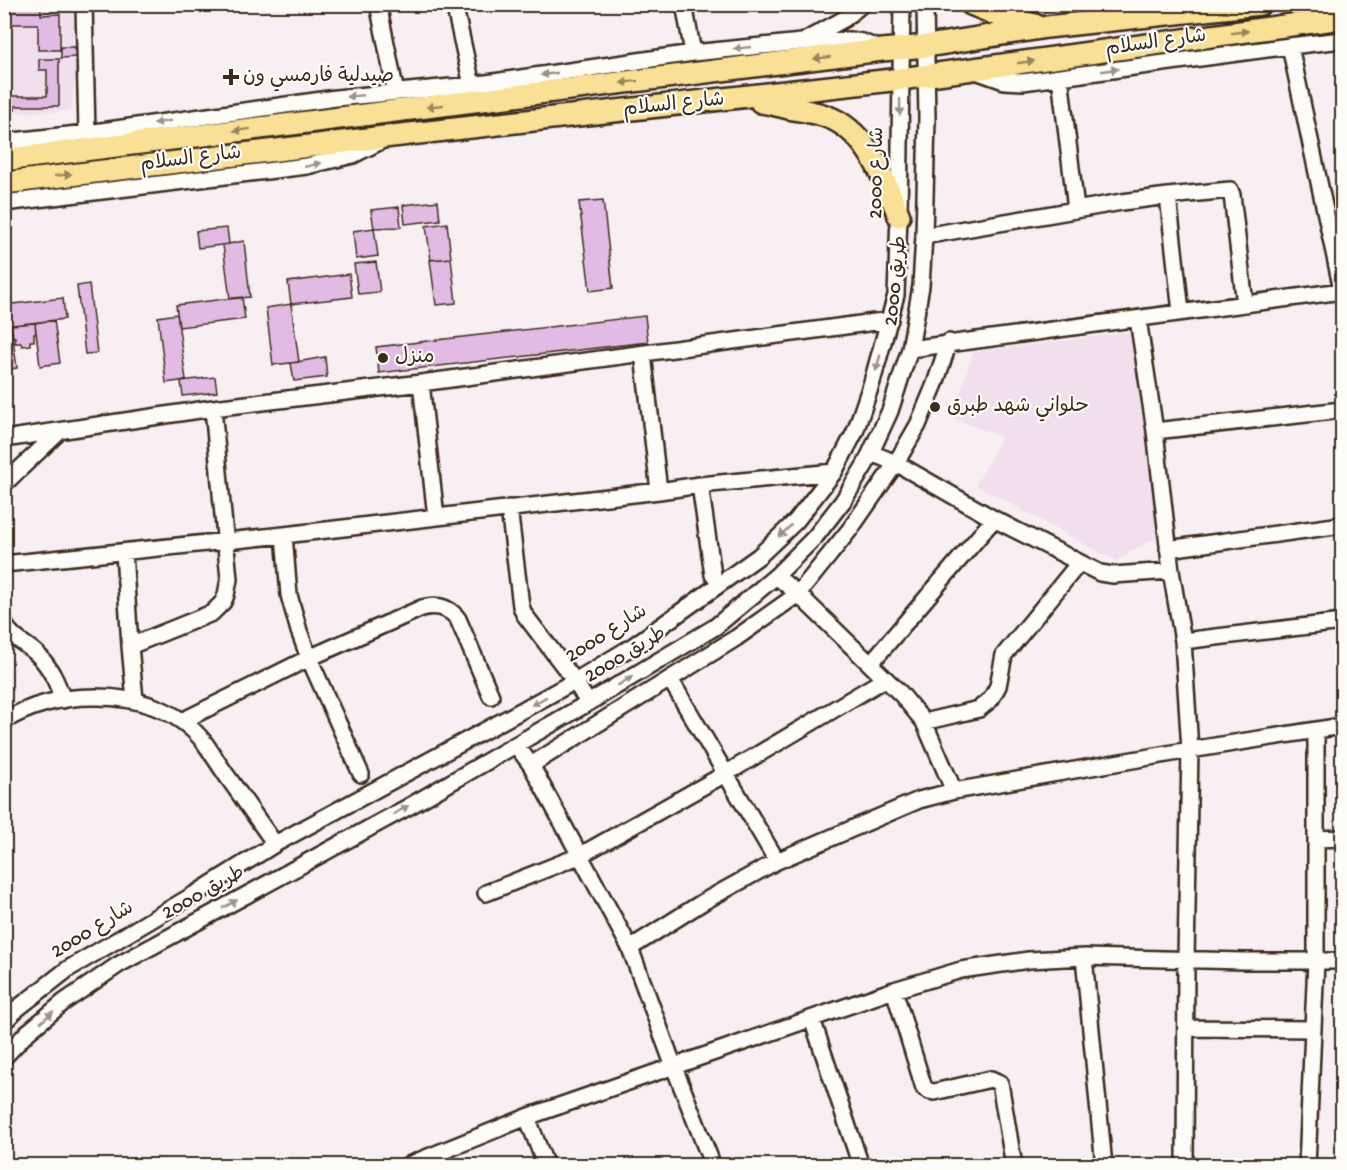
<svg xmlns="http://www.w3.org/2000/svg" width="1347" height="1170" viewBox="0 0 1347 1170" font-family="'Gochi Hand','Playpen Sans Arabic',sans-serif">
	<rect width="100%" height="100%" fill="#f8eff3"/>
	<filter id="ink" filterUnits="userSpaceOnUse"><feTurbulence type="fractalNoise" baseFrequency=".0167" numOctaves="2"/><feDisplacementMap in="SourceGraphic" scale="12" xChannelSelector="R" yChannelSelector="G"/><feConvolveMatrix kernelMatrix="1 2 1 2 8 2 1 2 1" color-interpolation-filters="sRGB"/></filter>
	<g filter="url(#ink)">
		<path fill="#f1dfee" d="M4 5H82L72 111 5 113Z
			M1131 332 1166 532 1116 561 976 485 1002 437 952 418 973 352Z"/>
		<path fill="#e2bbe4" stroke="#3b2a1e" stroke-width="1.5" d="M4 4H41V15L60 14V50H38V24H4Z
			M61 47H75V57L61 58Z
			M39 59H59V106H15V110H4V96H47V70H39Z
			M603 200 613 288 590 291 579 202Z
			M438 201 440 220 405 224 403 205Z
			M399 207 401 227 374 228 371 210Z
			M447 223 451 258 431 260 426 226Z
			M227 228 229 244 198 248 196 231Z
			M374 228 378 256 356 259 353 231Z
			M244 241 250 297 230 299 223 245Z
			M451 258 456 303 436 305 430 260Z
			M376 262 380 292 358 294 354 264Z
			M349 274 352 297 291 304 288 282Z
			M89 284 97 353 85 354 77 286Z
			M242 297 245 319 179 327 176 305Z
			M63 298 65 319 4 326V305Z
			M291 304 299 362 273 365 266 308Z
			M177 314 186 380 166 383 158 317Z
			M645 316 648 342 379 373 376 347Z
			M54 320 60 363 40 366 35 323Z
			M35 323 36 334H34V341H30V345L22 346 21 343H15V337H13L11 325Z
			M11 325 17 368 4 370V326Z
			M325 357 327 377 294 381 291 363Z
			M215 377 217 392 183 396 181 381Z"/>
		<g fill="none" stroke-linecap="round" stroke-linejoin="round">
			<defs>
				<path id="minor" d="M84 4 87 133
					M378 4 396 93
					M454 4 472 85
					M684 4 693 53
					M806 40 844 19 862 4
					M1290 46 1342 290
					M973 70 1004 81 1023 82 1290 46 1342 40
					M1060 77 1076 209
					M4 142 87 133 336 98 472 85 693 53 801 42 850 40 862 42 880 49
					M1168 196 1181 312
					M4 203 307 166 353 155 379 142
					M924 236 1122 202 1168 196 1230 190 1232 195 1245 304
					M1138 319 1155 431 1171 571 1183 641 1190 750 1186 959 1185 1166
					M910 349 1342 291
					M643 354 659 491
					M421 383 436 517
					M1155 431 1342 410
					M4 439 213 408 421 383 890 320
					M871 453 896 463 994 519 1100 573 1113 575 1171 571
					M4 484 60 431
					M700 485 713 575
					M509 508 521 606 524 614 575 681 588 703
					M284 535 289 595 299 631 309 658 361 774
					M1168 549 1342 525
					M124 552 130 646 135 700
					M4 564 284 535 659 491 700 485 834 472
					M776 576 798 594 901 694 924 722 954 791 1190 750 1342 726
					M4 623C11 638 25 643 36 653 50 666 57 682 63 700
					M1183 641 1342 622
					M130 646 212 613 223 602 226 595 229 579 213 408
					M870 664 994 519
					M670 679 777 861
					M4 721C30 705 62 697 92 697 134 696 177 708 204 742 212 753 219 765 227 776 243 799 259 821 275 844
					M182 721 309 658 422 608C437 604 449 607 458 619L491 696
					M924 722 979 709 991 699 998 686 1004 655 1079 563
					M516 745 531 765 630 948 674 1067 713 1166
					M531 765 736 638 798 594 851 528 896 463 918 425 935 384 949 342
					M1316 839 1342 838
					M486 893 579 856 725 774 885 679
					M630 948 703 902 777 861 919 800 954 791
					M1084 957 1104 1166
					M894 990 924 1088 929 1091 934 1092 991 1079 1000 1083 1014 1166
					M812 1019 861 1166
					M4 1022 18 1008 68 969 195 894 275 844 506 719 575 681 633 646 759 556 796 521 834 472 855 432 872 382 896 295 899 216 902 4
					M1186 1028 1313 1029
					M4 1057 28 1032 64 1002 118 965 408 807 588 703 715 627 776 576 815 537 843 501 865 465 890 411 910 349 921 286 924 236 927 119 925 4
					M527 1117 546 1166
					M406 1166 527 1117 894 990 961 970 1029 960 1084 957 1243 961H1342
					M1307 1166 1316 961V731"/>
				<path id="highway" d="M971 4 1005 18 1035 25
					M761 102C772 103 782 107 793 109 806 111 820 113 833 119 870 137 885 181 899 216
					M4 160 882 50 927 46 1047 27 1260 4
					M4 183 392 136 901 79 1342 18"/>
			</defs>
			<use href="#minor" stroke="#3b2a1e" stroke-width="20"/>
			<use href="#highway" stroke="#3b2a1e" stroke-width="26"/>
			<use href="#minor" stroke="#fdfcf7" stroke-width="15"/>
			<use href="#highway" stroke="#f9e096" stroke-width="21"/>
		</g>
		<defs><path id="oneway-solid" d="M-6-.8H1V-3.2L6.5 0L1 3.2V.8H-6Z" transform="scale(1.5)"/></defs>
		<g fill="#9a855a">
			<use href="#oneway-solid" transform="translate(1240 32) rotate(-8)"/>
			<use href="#oneway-solid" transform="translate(822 58) rotate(173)"/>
			<use href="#oneway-solid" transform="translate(1026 62) rotate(-8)"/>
			<use href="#oneway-solid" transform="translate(629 82) rotate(173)"/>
			<use href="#oneway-solid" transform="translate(435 106) rotate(173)"/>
			<use href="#oneway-solid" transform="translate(242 130) rotate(173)"/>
			<use href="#oneway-solid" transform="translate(63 175) rotate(-7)"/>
		</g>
		<g fill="#9c938a">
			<use href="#oneway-solid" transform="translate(742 48) rotate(174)"/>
			<use href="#oneway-solid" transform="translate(1110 70) rotate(-8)"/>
			<use href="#oneway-solid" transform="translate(549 74) rotate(172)"/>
			<use href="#oneway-solid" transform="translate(355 96) rotate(175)"/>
			<use href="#oneway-solid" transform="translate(900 107) rotate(91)"/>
			<use href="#oneway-solid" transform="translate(162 122) rotate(172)"/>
			<use href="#oneway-solid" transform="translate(313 165) rotate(-13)"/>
			<use href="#oneway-solid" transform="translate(878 363) rotate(106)"/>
			<use href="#oneway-solid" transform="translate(785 531) rotate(137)"/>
			<use href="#oneway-solid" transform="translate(625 681) rotate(-31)"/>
			<use href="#oneway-solid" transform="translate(539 701) rotate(151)"/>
			<use href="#oneway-solid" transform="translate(401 810) rotate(-29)"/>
			<use href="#oneway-solid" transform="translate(230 904) rotate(-29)"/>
			<use href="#oneway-solid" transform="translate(47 1017) rotate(-41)"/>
		</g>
	</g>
	<g fill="#3b2a1e" stroke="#fdfcf7" stroke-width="2">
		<path d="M228 68h6v6h6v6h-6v6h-6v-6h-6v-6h6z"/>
		<circle cx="383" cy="358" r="6"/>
		<circle cx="935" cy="407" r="6"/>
	</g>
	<g text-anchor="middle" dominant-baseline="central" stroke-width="4.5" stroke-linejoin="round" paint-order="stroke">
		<g font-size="20" fill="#3b2a1e" stroke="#fdfcf7">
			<text transform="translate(1156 44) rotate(-8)">شارع السلام</text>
			<text transform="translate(674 106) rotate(-6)">شارع السلام</text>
			<text transform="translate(191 160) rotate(-7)">شارع السلام</text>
			<text transform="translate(878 173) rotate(-89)">شارع 2000</text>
			<text transform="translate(897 281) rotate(-84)">طريق 2000</text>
			<text transform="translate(607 635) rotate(-32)">شارع 2000</text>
			<text transform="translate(626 656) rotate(-31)">طريق 2000</text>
			<text transform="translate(204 894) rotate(-29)">طريق 2000</text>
			<text transform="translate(93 931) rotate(-31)">شارع 2000</text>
		</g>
		<g font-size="20" fill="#3b2a1e" stroke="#fdfcf7" text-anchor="start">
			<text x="243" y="77">صيدلية فارمسي ون</text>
			<text x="395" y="358">منزل</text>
			<text x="947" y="407">حلواني شهد طبرق</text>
		</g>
	</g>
	<rect width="1347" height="1170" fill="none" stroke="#fdfcf7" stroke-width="24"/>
	<rect x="12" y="12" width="1323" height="1146" fill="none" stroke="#3b2a1e" stroke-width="2" filter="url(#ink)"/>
</svg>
